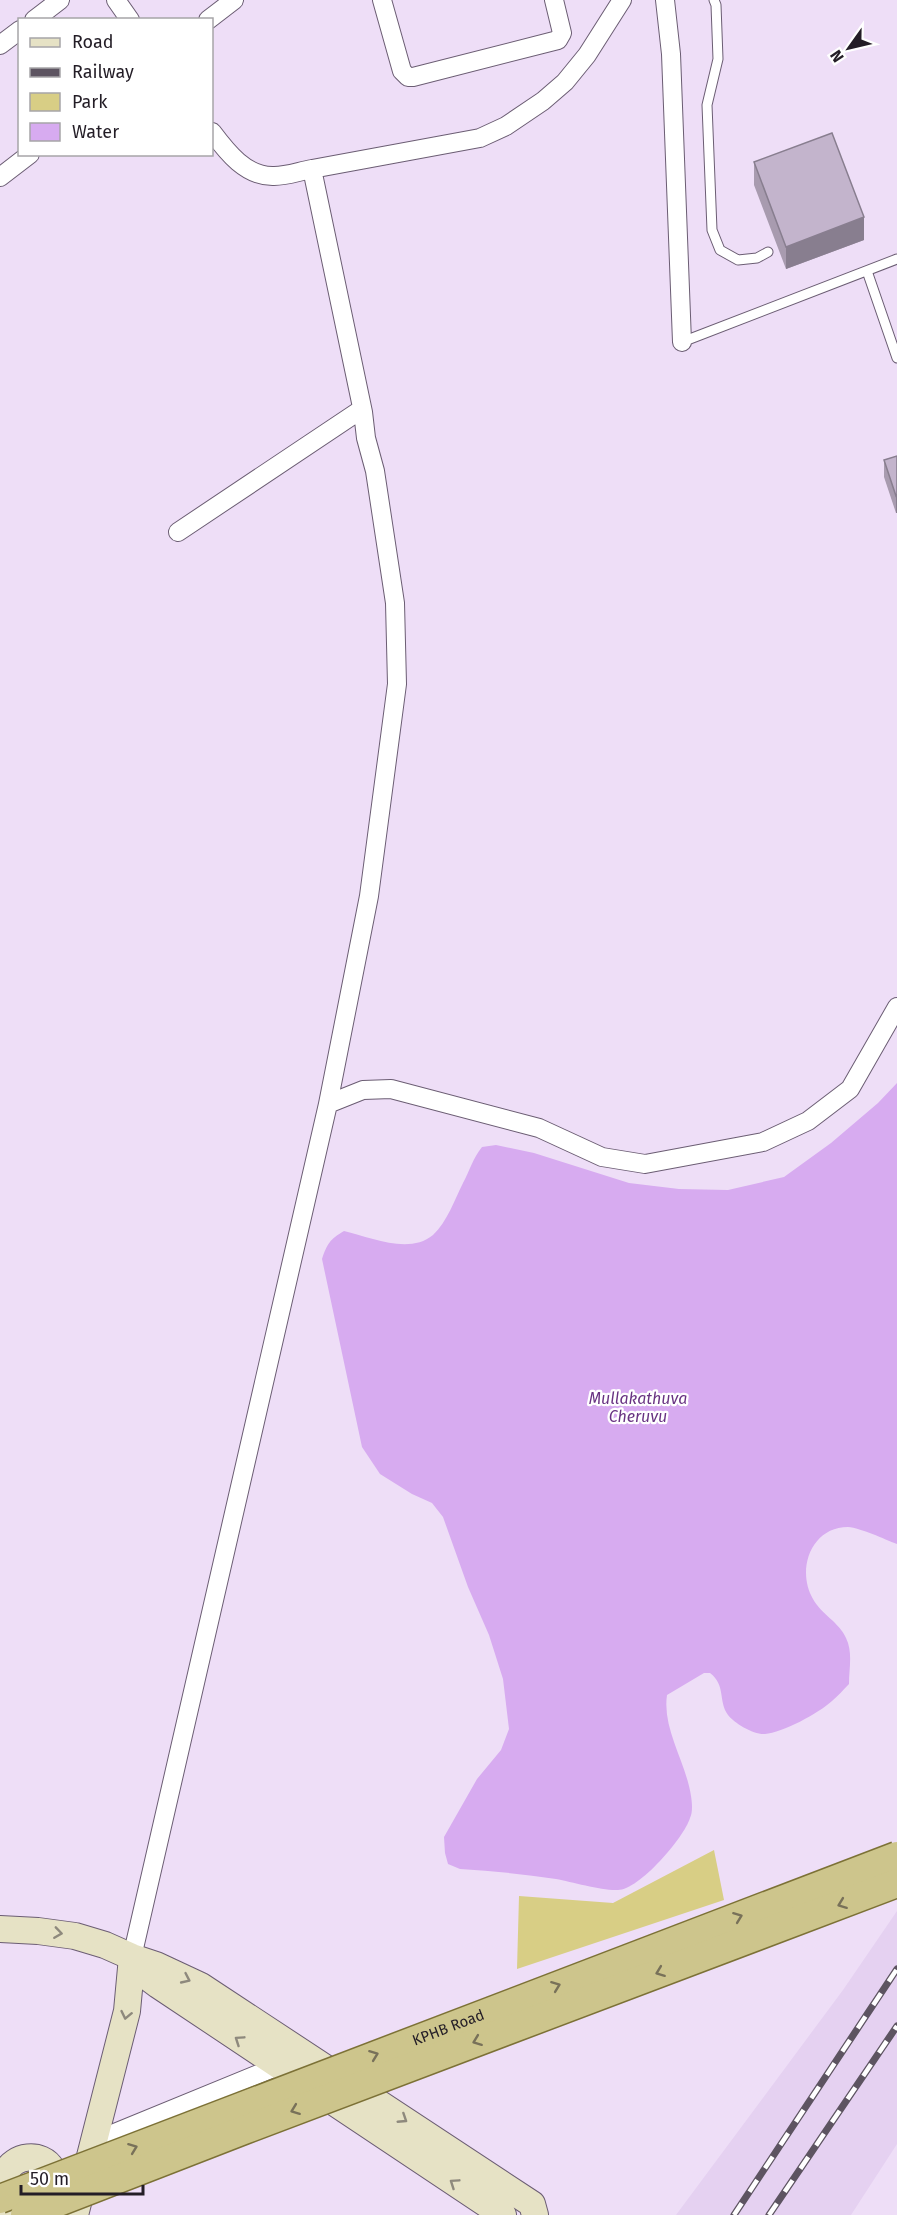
<svg xmlns="http://www.w3.org/2000/svg" width="897" height="2215" viewBox="0 0 897 2215" font-family="'Fira Sans',sans-serif">
	<rect width="100%" height="100%" fill="#eedef7"/>
	<path fill="#e5d1f1" d="M897 1911V2144L851 2215H676L843 1990Z"/>
	<path fill="#d8ce85" d="M714 1850 724 1900 517 1969 519 1896 613 1903Z"/>
	<path fill="#d7abf0" d="M897 1083V1544C884 1539 861 1528 848 1527 811 1527 796 1570 813 1599 821 1614 839 1622 846 1638 853 1652 849 1669 849 1684 843 1690 838 1696 832 1701 819 1713 782 1733 765 1734 754 1735 734 1723 728 1715 718 1701 726 1685 710 1673H704L667 1695C662 1729 686 1762 691 1796 692 1802 693 1812 690 1818 684 1838 639 1890 618 1890 603 1891 572 1882 556 1879 524 1874 492 1871 460 1869L448 1864 445 1853 444 1837 477 1779 501 1750 509 1729 503 1679 489 1635 468 1587 443 1517 432 1503 412 1494 380 1474 362 1447 322 1259C327 1244 330 1239 344 1231 370 1237 409 1255 433 1235 447 1222 455 1199 463 1183 470 1170 473 1158 482 1147L496 1145 534 1153 629 1183 679 1189 728 1190 784 1177 831 1143 878 1103Z"/>
	<g fill="none" stroke-linecap="round" stroke-linejoin="round">
		<defs>
			<path id="lane" d="M714 0 716 5 718 59 707 105 712 230 720 250 738 260 757 258 768 252
				M867 271 897 358
				M682 342 897 259"/>
			<path id="street" d="M116 0 130 20
				M382 0 402 71 408 77H413L558 40 562 33 554 0
				M665 0 671 54 682 342
				M34 20 60 0
				M208 20 234 0
				M0 45 20 30
				M312 169 480 138 506 126 543 101 565 82 587 55 622 0
				M0 177 30 154
				M178 532 362 409
				M328 1104 363 1090 391 1089 539 1128 602 1157 645 1164 763 1142 808 1121 850 1089 897 1007
				M132 1957 328 1104 369 896 397 684 395 603 375 471 366 438 363 412 312 169C300 171 287 176 274 176 246 177 227 152 212 132
				M95 2141 288 2062"/>
			<path id="secondary" d="M0 1929 38 1931 75 1936 105 1945 132 1957 156 1965 201 1986 532 2204 535 2215
				M137 1965 142 1973 158 1985 503 2215
				M7 2215C5 2201 1 2186 6 2173 13 2155 42 2151 52 2169 56 2177 57 2189 58 2197
				M75 2215 127 2011 132 1957"/>
		</defs>
		<use href="#lane" stroke="#6b5d73" stroke-width="11"/>
		<use href="#street" stroke="#6b5d73" stroke-width="20"/>
		<use href="#secondary" stroke="#6b5d73" stroke-width="28"/>
		<use href="#lane" stroke="#fff" stroke-width="9"/>
		<use href="#street" stroke="#fff" stroke-width="18"/>
		<use href="#secondary" stroke="#e6e2c5" stroke-width="26"/>
		<defs>
			<path id="rail" d="M734 2215 897 1969
				M769 2215 897 2026"/>
		</defs>
		<use href="#rail" stroke="#5d5461" stroke-width="7"/>
		<use href="#rail" stroke="#fff" stroke-width="4.5" stroke-dasharray="14" stroke-linecap="butt"/>
		<defs>
			<g id="primary-bridge">
				<path id="s1" d="M0 2199 897 1856"/>
				<path d="M25 2215 244 2130 897 1883"/>
			</g>
		</defs>
		<use href="#primary-bridge" stroke="#7c7136" stroke-width="31" stroke-linecap="butt"/>
		<use href="#primary-bridge" stroke="#cdc58c" stroke-width="28"/>
	</g>
	<path fill="#a89baf" d="M754 162 864 240 786 269 754 185Z
		M897 456V513H896L884 477V460Z"/>
	<path fill="#887e8f" d="M864 217V240L786 269V247Z
		M897 495V513H896V496Z"/>
	<path fill="#c3b4cc" stroke="#887e8f" stroke-width="1.5" d="M832 133 864 217 786 247 754 162Z
		M897 456V495L896 496 884 460Z"/>
	<defs><path id="oneway-chevron" d="M-2-3.5L2.5 0L-2 3.5" fill="none" stroke-width="1.6" stroke-linecap="round" stroke-linejoin="round" transform="scale(1.5)"/></defs>
	<g stroke="#787159">
		<use href="#oneway-chevron" transform="translate(842 1904) rotate(159)"/>
		<use href="#oneway-chevron" transform="translate(738 1917) rotate(-21)"/>
		<use href="#oneway-chevron" transform="translate(660 1972) rotate(159)"/>
		<use href="#oneway-chevron" transform="translate(556 1986) rotate(-21)"/>
		<use href="#oneway-chevron" transform="translate(477 2041) rotate(159)"/>
		<use href="#oneway-chevron" transform="translate(374 2055) rotate(-21)"/>
		<use href="#oneway-chevron" transform="translate(295 2110) rotate(159)"/>
		<use href="#oneway-chevron" transform="translate(133 2148) rotate(-21)"/>
	</g>
	<g stroke="#8e897d">
		<use href="#oneway-chevron" transform="translate(58 1933) rotate(8)"/>
		<use href="#oneway-chevron" transform="translate(186 1979) rotate(25)"/>
		<use href="#oneway-chevron" transform="translate(126 2015) rotate(102)"/>
		<use href="#oneway-chevron" transform="translate(239 2040) rotate(-146)"/>
		<use href="#oneway-chevron" transform="translate(403 2119) rotate(33)"/>
		<use href="#oneway-chevron" transform="translate(454 2183) rotate(-146)"/>
	</g>
	<g text-anchor="middle" dominant-baseline="central" stroke-width="4.5" stroke-linejoin="round" paint-order="stroke">
		<g font-size="15" fill="#231d26" stroke="#fff">
			<text stroke="none"><textPath href="#s1" startOffset="480">KPHB Road</textPath></text>
		</g>
		<g font-size="16" font-style="italic" fill="#683282" stroke="#fff">
			<text x="638" y="1398">Mullakathuva<tspan x="638" dy="18">Cheruvu</tspan></text>
		</g>
	</g>
	<rect x="18" y="18" width="195" height="138" fill="#ffffff" stroke="#a7a5a8" stroke-width="1.5"/>
	<rect x="30" y="38" width="30" height="9" fill="#e6e2c5" stroke="#a7a5a8" stroke-width="1.5"/>
	<text x="72" y="48" font-size="18" fill="#231d26">Road</text>
	<rect x="30" y="68" width="30" height="9" fill="#5d5461" stroke="#a7a5a8" stroke-width="1.5"/>
	<text x="72" y="78" font-size="18" fill="#231d26">Railway</text>
	<rect x="30" y="93" width="30" height="18" fill="#d8ce85" stroke="#a7a5a8" stroke-width="1.5"/>
	<text x="72" y="108" font-size="18" fill="#231d26">Park</text>
	<rect x="30" y="123" width="30" height="18" fill="#d7abf0" stroke="#a7a5a8" stroke-width="1.5"/>
	<text x="72" y="138" font-size="18" fill="#231d26">Water</text>
	<g transform="translate(849 48) rotate(236)" stroke="#ffffff" stroke-width="4.5" paint-order="stroke">
	<path d="M0-4.5L10 22L0 15L-10 22Z" fill="#231d26"/>
	<text y="-9" font-size="16" font-weight="bold" text-anchor="middle" fill="#231d26">N</text>
	</g>
	<path d="M21 2185v9h122v-9" fill="none" stroke="#231d26" stroke-width="3"/>
	<text x="30" y="2185" font-size="18" fill="#231d26" stroke="#ffffff" stroke-width="4.5" paint-order="stroke">50 m</text>
</svg>
